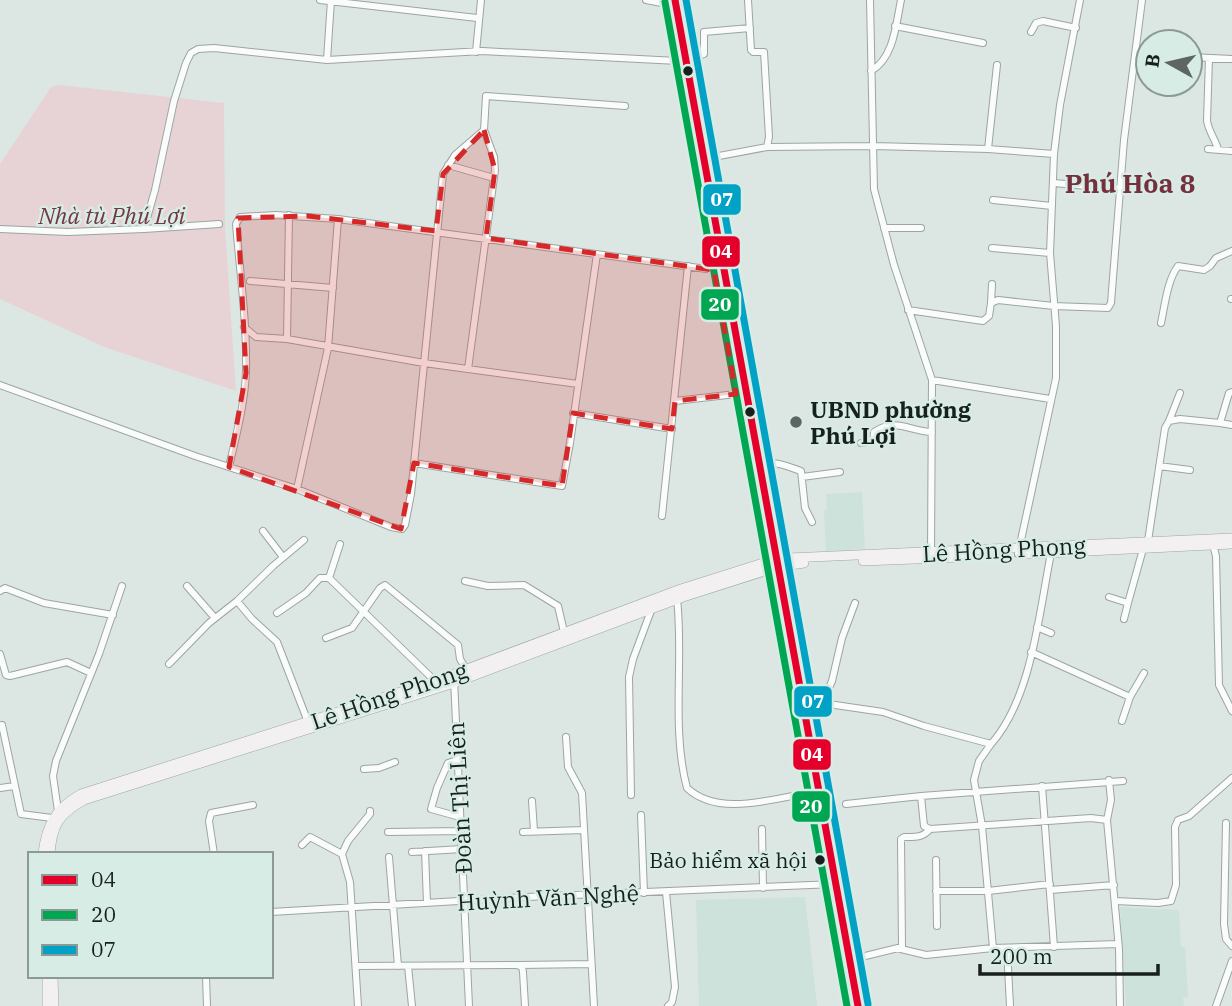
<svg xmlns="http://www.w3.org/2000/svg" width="1232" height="1006" viewBox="0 0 1232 1006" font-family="'IBM Plex Serif',serif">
	<rect width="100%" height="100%" fill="#dce7e3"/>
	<path fill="#cce2da" d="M862 492 865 549 826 552 824 510H827L826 494Z
		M805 897 817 1006H699L696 900Z
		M1120 907 1179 910 1181 947H1185L1188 997 1183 998 1184 1006H1126Z"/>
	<path fill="#e7d3d5" d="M59 85 224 103 225 229 236 391 104 347 0 299V164L51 87Z"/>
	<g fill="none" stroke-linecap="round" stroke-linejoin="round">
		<defs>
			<path id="street" d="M320 0 477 18
				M646 0 667 4
				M748 0 751 50 753 52H764L769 137 767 147
				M870 0 874 189 894 265 932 380 931 553
				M895 26 983 43
				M1031 32 1036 23 1043 21 1076 28
				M476 52 481 0
				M1136 55 1148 56
				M1190 57 1232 59
				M1209 58 1207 121C1209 132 1215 139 1218 149
				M686 59 704 54V32L750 28
				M327 60 331 0
				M871 71C894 58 896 24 901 0
				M988 149 997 65
				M1208 149 1232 151
				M703 159 767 147 873 146 988 149 1054 154
				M448 165 494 178
				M1054 183 1120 189
				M993 200 1052 206
				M884 228H921
				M0 229 68 232 144 229 155 190 174 101 186 63 191 53 198 49 214 48 327 60 482 51 678 61
				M144 229 219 224
				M992 248 1050 253
				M250 281 333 288
				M1231 299H1232
				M991 303 992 284
				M908 310 983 321 989 316 991 303 998 300 1054 306 1108 308 1111 303 1124 140 1142 0
				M1161 323C1165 305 1167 281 1178 266L1204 270 1210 266 1216 258 1232 251
				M244 327 256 337 287 339 424 363 578 384
				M287 339 289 215
				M468 369 495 170 494 157 484 130 486 96 625 106
				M932 380 1050 399
				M0 385 195 456 297 489 391 527 402 529 405 525 411 494 443 174 455 155 484 130
				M675 401 736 394
				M573 413 672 429
				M1169 421 1180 393
				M1220 423 1232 425
				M861 443 873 441 874 432C897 417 910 432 932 432
				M414 463 562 486 570 443 597 254
				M758 463C775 461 787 466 801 471L805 508 812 522
				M1159 466 1190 470
				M229 467C236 436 245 403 246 371 247 322 240 273 236 224L240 217 276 215 338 219 714 270
				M802 477 840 472
				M297 489 328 348 338 219
				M662 516 688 266
				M263 531 283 557
				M1148 541 1165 428 1169 421 1180 419 1220 423 1229 393 1232 392
				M1213 545 1216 556 1219 685 1232 711
				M1018 554 1056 378V326L1050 253 1054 154 1060 105 1080 0
				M329 578 340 544
				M465 581 488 586 524 585 558 606 564 632
				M187 586 215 618
				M0 591 5 588 44 603 113 615
				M1109 597 1128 603 1143 549
				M677 599C684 660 671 729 687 788 718 817 771 799 809 793
				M237 601 252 619 277 642 308 722
				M277 613 306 593 320 578H329L435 681
				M1124 619 1128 603
				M1037 627 1051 633
				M326 638 352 628 380 588 385 585 458 645 460 659 466 669
				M1031 652 1130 697 1144 673
				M0 654 6 675 10 676 67 662 91 673
				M169 664 209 623 237 601 273 566 304 540
				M454 679 469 1006
				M801 700 883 712 924 726 991 744C1032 698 1039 613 1051 553
				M823 701 832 681 842 638 855 603
				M1122 721 1130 697
				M2 725 21 814 52 818
				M566 737 568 767 582 793 594 1006
				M991 744 979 761 974 780 982 826 993 948
				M457 760 448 763 437 788 431 809 460 817
				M364 769 379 768 395 762
				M1042 786 1054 947
				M0 788 14 786
				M631 795 629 677 633 659 652 608
				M921 796 924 826 930 829 1091 818 1107 820 1119 949 1120 1006
				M532 801 534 831
				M846 804 921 796 1123 781
				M58 811 53 776 56 761 99 654 122 586
				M641 815 644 893
				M1107 820 1111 800 1109 780
				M1226 823 1224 924 1226 939 1232 946
				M762 829 763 888
				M388 832 461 831
				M523 832 583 830
				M302 845 310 837 342 854
				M425 851 427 903
				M412 852 462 849
				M214 854 209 821 211 813 253 805
				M389 857 398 966
				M936 860 937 926
				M1050 890 1114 885
				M936 891H988L1050 884
				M666 892 675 987 672 1002 668 1006
				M1115 901 1158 903 1171 901 1176 885 1175 827 1178 820 1189 816 1232 778
				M271 912 526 897 835 884
				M1007 948 1010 1006
				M901 949 926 955 993 948 1118 944
				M849 960 902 947 901 839 904 837C914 837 923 838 930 829
				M519 965 591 964
				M357 966 517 965 522 967 523 972 525 1006
				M408 966 412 1006
				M206 976 207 1006
				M358 1006 350 882 342 854 348 841 370 814V811
				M1216 1006 1232 961"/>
			<path id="secondary" d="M666 0 766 562 847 1006
				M675 0 858 1006
				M1027 554 1232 544
				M863 561 965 557
				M43 854C46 825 56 808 81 794L435 681 681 589 766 562 789 558 1232 538
				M50 854C52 825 59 814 84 800L454 683 683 597 777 567 804 563
				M53 976 54 1006
				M47 1006V976"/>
		</defs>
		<use href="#street" stroke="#9ca5a2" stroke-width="8"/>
		<use href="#secondary" stroke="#9ca5a2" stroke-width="10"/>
		<use href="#street" stroke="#fafbfb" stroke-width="6"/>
		<use href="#secondary" stroke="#f2f0f0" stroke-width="9"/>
		<defs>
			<path id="bus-1" d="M675 0 858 1006"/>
			<path id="bus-2" d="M665 2 847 1006"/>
			<path id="bus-3" d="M686 0 868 1004"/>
		</defs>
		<use href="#bus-1" stroke="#d7ece4" stroke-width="12"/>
		<use href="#bus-2" stroke="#d7ece4" stroke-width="12"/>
		<use href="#bus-3" stroke="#d7ece4" stroke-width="12"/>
		<use href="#bus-1" stroke="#e4002b" stroke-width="7"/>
		<use href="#bus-2" stroke="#00a651" stroke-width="7"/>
		<use href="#bus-3" stroke="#01a2c5" stroke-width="7"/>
	</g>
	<path fill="#d62828" fill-opacity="0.2" stroke="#d62828" stroke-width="5" stroke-dasharray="14 9" stroke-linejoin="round" d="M484 130 495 170 486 238 714 270 736 394 675 401 672 429 573 413 562 486 414 463 401 529 229 467 246 373 238 218 308 216 436 231 443 174Z"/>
	<g fill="#18201d" stroke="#d7ece4" stroke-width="2.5">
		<circle cx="688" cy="71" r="6"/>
		<circle cx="750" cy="412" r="6"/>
		<circle cx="820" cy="860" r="6"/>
	</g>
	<circle fill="#5d6662" stroke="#d7ece4" stroke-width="2.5" cx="796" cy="422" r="7"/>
	<g text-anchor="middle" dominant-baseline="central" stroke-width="5" stroke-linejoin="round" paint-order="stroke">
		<g font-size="21" fill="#18201d" stroke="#d7ece4" text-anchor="end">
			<text x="807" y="860">Bảo hiểm xã hội</text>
		</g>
		<g font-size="23" font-style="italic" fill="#743844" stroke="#d7ece4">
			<text x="112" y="215">Nhà tù Phú Lợi</text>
		</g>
		<g font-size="23" font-weight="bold" fill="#18201d" stroke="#d7ece4" text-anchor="start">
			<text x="810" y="409">UBND phường<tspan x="810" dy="26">Phú Lợi</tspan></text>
		</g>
		<g font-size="23" fill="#18201d" stroke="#d7ece4">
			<text transform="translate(1004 549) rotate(-3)">Lê Hồng Phong</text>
			<text transform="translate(389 695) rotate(-19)">Lê Hồng Phong</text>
			<text transform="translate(459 798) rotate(-93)">Đoàn Thị Liên</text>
			<text transform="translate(548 897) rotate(-3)">Huỳnh Văn Nghệ</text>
		</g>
		<g font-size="26" font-weight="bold" fill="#762f3e" stroke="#d7ece4">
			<text x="1130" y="183">Phú Hòa 8</text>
		</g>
	</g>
	<g stroke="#d7ece4" stroke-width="2.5">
		<rect x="702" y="183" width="40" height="33" rx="7" fill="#01a2c5"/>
		<rect x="701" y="235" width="40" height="33" rx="7" fill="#e4002b"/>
		<rect x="700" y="288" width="40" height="33" rx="7" fill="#00a651"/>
		<rect x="793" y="685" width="40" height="33" rx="7" fill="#01a2c5"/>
		<rect x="792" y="738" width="40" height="33" rx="7" fill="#e4002b"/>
		<rect x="791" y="790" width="40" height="33" rx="7" fill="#00a651"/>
	</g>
	<g font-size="19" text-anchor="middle" font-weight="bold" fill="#fff">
		<text x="722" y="206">07</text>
		<text x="721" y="258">04</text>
		<text x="720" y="311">20</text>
		<text x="813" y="708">07</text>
		<text x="812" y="761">04</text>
		<text x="811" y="813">20</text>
	</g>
	<rect x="28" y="852" width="245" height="126" fill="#d7ece4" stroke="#8b9a94" stroke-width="2"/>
	<rect x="42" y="875" width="35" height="10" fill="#e4002b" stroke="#8b9a94" stroke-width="2"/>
	<text x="91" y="887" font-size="21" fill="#18201d">04</text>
	<rect x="42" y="910" width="35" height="10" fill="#00a651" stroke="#8b9a94" stroke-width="2"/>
	<text x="91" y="922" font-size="21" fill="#18201d">20</text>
	<rect x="42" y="945" width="35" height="10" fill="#01a2c5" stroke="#8b9a94" stroke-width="2"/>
	<text x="91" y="957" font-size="21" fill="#18201d">07</text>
	<g transform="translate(1169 63) rotate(278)"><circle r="33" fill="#d7ece4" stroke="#8b9a94" stroke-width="2"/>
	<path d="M0-5L12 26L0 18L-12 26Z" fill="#5d6662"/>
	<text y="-10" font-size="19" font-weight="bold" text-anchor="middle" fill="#18201d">B</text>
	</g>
	<path d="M980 964v10h178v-10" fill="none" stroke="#18201d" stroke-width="3.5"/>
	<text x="990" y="964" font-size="21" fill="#18201d" stroke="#d7ece4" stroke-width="5" paint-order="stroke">200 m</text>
</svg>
